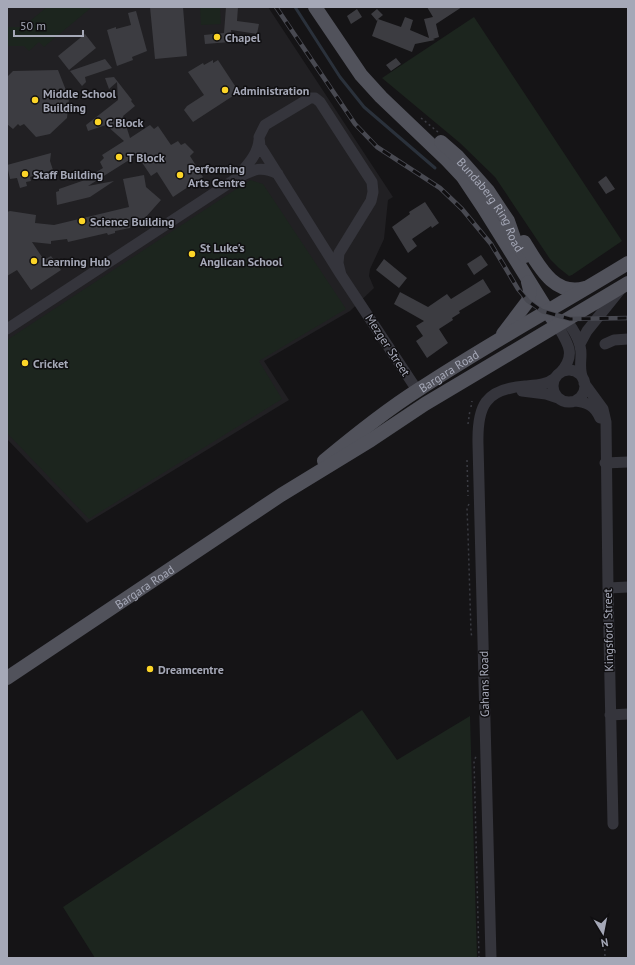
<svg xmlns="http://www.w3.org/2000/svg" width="635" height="965" viewBox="0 0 635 965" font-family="'PT Sans',sans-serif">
	<rect width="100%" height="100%" fill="#151416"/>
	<path fill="#212023" d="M7 7H268L393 197 388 200 384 239 370 269 369 276 374 288 350 311 264 361 289 400 87 523 7 439Z"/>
	<path fill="#1c251e" d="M47 7H92L44 47 39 42 29 51 24 46H7V27H26L25 25Z
		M200 7H220L221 24 201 25Z
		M474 17 622 241 572 275 569 276 559 268 550 259 495 177 460 143 382 78Z
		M250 180 263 184 346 309 259 361 282 399 89 519 7 433V340Z
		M362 710 397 760 470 716 477 958H95L63 907Z"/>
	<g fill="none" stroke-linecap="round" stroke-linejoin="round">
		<path stroke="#2a313b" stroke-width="3" d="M295 7 340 77 364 107 435 168"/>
	</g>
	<path fill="#3c3c41" d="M150 7H183L187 56 155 59Z
		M226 7H238L237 21 259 24 257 34 231 30 232 39 230 40V42L205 44 204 35 224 33Z
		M427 7H462L436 24 439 37 433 39 435 40 415 44 412 52 372 36 378 19 377 21 371 14 377 9 383 15 378 19 401 27 405 17 413 20 410 30 429 38 424 19 433 17Z
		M357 9 362 17 351 24 347 16Z
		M136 11 147 51 132 57 133 60 117 66 107 30 116 27V29L131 25 128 13Z
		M85 34 96 48 69 70 58 56Z
		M396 58 401 64 391 71 386 65Z
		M105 59 112 68 85 77 86 82 82 86 70 71Z
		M213 60V63L218 60 239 92 193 122 184 110 187 106 204 95 188 72 203 63 204 65Z
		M58 70 69 98 67 118 50 134 36 137 24 124 20 126 18 124 13 129 7 124V77L13 71Z
		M114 77 132 100 131 101 135 106 123 116 130 138 150 125 154 129 158 126 171 145 178 141 181 145 185 143 194 152 190 156 203 177 173 197 157 172 151 176 137 155 88 186 114 181 90 197 57 205 56 192 59 191V189L82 181 103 168 100 162 104 158 102 155 124 141 106 125 88 131 86 125 118 100 117 82 109 89 105 78Z
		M51 153 50 161 53 170 30 177 31 181 26 182 27 186 20 188 17 178 10 179 7 165Z
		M144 175 146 187 161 200 145 218H142L137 223 131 225 130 228 115 231V233L108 235 107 233 68 242 67 239 51 241V244L32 242 44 260 51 256 61 270 31 290 17 270 7 276V212L10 211 36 215 35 223 54 225 129 207 123 179Z
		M606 176 615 189 606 194 598 182Z
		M425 202 439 223 432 228 431 226 412 239 417 246 408 253 392 227 410 214 409 212Z
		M481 255 488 265 474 275 467 264Z
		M384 259 407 278 399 288 376 270Z
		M483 279 491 292 459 311 460 313 452 318 453 320 439 329 448 343 427 358 416 341 423 336 416 326 424 321 394 304 400 292 428 307 447 294 451 299Z"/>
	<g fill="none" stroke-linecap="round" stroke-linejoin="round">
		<path stroke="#3b3c43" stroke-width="1.5" stroke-dasharray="2 3" stroke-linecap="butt" d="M421 118 438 132
			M471 407 472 401
			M468 424 470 410
			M467 460 468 496
			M469 504 467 508 468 534 471 632 472 638
			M476 757 474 760 479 958
			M604 919 605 958"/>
		<path stroke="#35353c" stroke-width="11" d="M240 174C248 164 258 154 259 140
			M341 275 338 263 339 253 371 201 373 192 372 182 320 102 315 98H310L265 125 259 137 260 146 341 275 417 390
			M566 320C574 330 581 341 581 354 581 363 579 370 583 379
			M557 325C568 343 577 355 560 373
			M7 329 237 178C253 170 260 165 278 174
			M580 344 587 331 620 290
			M605 344 614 340 628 339
			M553 386a16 16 0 1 1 32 0a16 16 0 1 1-32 0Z
			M584 383 603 409 606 422 608 588 613 824
			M522 391 546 394 558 398
			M575 401C587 402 595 406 600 418
			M605 463 628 462
			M608 588 628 587
			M610 715 628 714
			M491 958 478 444C477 406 485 389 525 386 537 385 546 385 555 378"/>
		<g stroke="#51525b" stroke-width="14">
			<path d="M315 7 361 75 381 97 447 160 463 177 483 207 552 318"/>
			<path id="s1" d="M441 142 457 156 488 191 508 221 515 241 525 256"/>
			<path d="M524 242C538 264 553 297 585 288"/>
			<path d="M503 334 528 301 530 290 528 282"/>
			<path id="s2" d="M324 461C354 436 385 411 418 390 486 345 558 306 628 263"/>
			<path id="s3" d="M7 678 281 495 371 440 425 404 628 283"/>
		</g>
		<defs>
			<path id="rail" d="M276 7 355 124 377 147 440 188 462 209 491 244 518 289 528 301 542 311 570 319 628 318"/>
		</defs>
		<use href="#rail" stroke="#484951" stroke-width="4.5"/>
		<use href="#rail" stroke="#100f11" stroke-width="3" stroke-dasharray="9" stroke-linecap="butt"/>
	</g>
	<g fill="#fcd527" stroke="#100f11" stroke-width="1.5">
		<circle cx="217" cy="37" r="4"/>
		<circle cx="225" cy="90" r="4"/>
		<circle cx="35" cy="100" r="4"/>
		<circle cx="98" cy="122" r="4"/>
		<circle cx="119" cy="157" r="4"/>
		<circle cx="25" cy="174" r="4"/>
		<circle cx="180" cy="175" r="4"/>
		<circle cx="82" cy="221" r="4"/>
		<circle cx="192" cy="254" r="4"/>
		<circle cx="34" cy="261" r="4"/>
		<circle cx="25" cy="363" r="4"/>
		<circle cx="150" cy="669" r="4"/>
	</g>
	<g text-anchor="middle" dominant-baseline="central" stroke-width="3" stroke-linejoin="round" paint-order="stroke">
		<g font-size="12" font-weight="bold" fill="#a5a8b7" stroke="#100f11" text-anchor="start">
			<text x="225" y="37">Chapel</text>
			<text x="233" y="90">Administration</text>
			<text x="43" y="93">Middle School<tspan x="43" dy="14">Building</tspan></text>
			<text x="106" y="122">C Block</text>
			<text x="127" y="157">T Block</text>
			<text x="188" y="168">Performing<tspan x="188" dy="14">Arts Centre</tspan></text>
			<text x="33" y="174">Staff Building</text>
			<text x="90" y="221">Science Building</text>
			<text x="200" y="247">St Luke's<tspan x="200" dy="14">Anglican School</tspan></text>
			<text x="42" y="261">Learning Hub</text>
			<text x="33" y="363">Cricket</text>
			<text x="158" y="669">Dreamcentre</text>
		</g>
		<g font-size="12" fill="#a5a8b7" stroke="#100f11">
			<text stroke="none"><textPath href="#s1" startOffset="81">Bundaberg Ring Road</textPath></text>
			<text transform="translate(388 345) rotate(57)">Mezger Street</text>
			<text stroke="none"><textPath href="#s2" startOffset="154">Bargara Road</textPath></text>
			<text stroke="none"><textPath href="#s3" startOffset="165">Bargara Road</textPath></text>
			<text transform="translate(608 630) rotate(-91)">Kingsford Street</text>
			<text transform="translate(484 684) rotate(-91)">Gahans Road</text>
		</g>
	</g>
	<rect width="635" height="965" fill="none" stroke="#a5a8b7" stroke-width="16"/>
	<g transform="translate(603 933) rotate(170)" stroke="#100f11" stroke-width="3" paint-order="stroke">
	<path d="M0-3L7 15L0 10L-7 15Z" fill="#a5a8b7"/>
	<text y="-6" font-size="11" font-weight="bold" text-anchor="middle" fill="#a5a8b7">N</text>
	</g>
	<path d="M14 30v6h69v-6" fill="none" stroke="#a5a8b7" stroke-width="2"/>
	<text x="20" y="30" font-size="12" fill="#a5a8b7" stroke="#100f11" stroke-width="3" paint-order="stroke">50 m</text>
</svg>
